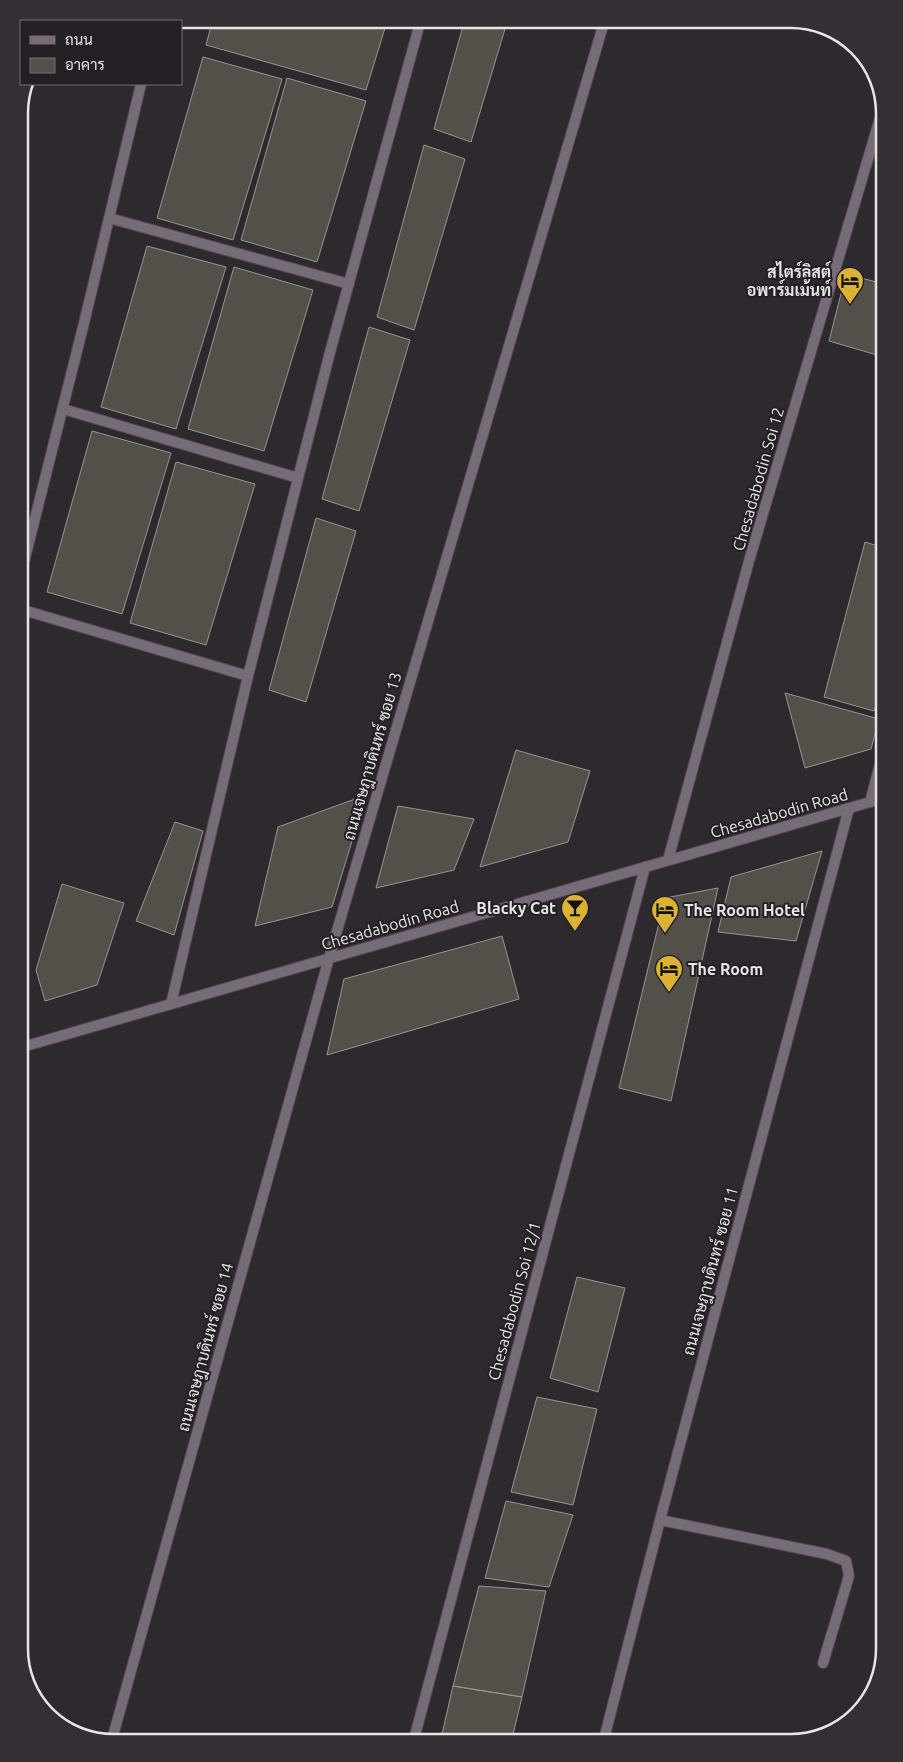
<svg xmlns="http://www.w3.org/2000/svg" width="903" height="1762" viewBox="0 0 903 1762" font-family="Ubuntu,Sarabun,sans-serif">
	<rect width="100%" height="100%" fill="#2d292e"/>
	<path fill="#535049" stroke="#98958e" d="M213 19H353L385 28 366 90 206 45Z
		M465 19H508L471 142 434 129Z
		M203 57 282 79 233 240 157 218Z
		M287 78 366 101 317 262 241 240Z
		M424 145 465 159 414 330 377 317Z
		M147 246 226 267 176 429 101 407Z
		M234 267 313 290 264 451 188 429Z
		M846 274 884 284V357L829 341Z
		M369 327 410 340 359 511 322 499Z
		M92 431 171 453 122 614 47 592Z
		M176 462 255 484 206 645 130 623Z
		M316 518 356 531 306 702 269 690Z
		M865 542 884 548V680L874 711 824 697Z
		M785 693 879 719 871 749 805 768Z
		M516 750 590 771 568 842 480 867Z
		M366 795 332 907 255 926 278 827Z
		M398 806 474 819 454 870 376 888Z
		M175 822 203 831 174 935 136 921Z
		M822 851 796 941 718 932 731 877Z
		M62 884 124 903 97 985 45 1001 36 970Z
		M718 888 671 1101 619 1088 665 898Z
		M502 936 519 999 327 1055 344 979Z
		M577 1277 625 1288 598 1392 550 1378Z
		M537 1397 597 1409 573 1505 511 1492Z
		M506 1501 573 1515 549 1587 485 1578Z
		M479 1586 546 1591 522 1697 453 1686Z
		M453 1686 522 1697 511 1743H440Z"/>
	<g fill="none" stroke-linecap="round" stroke-linejoin="round">
		<defs>
			<path id="service" d="M109 218 349 284
				M63 409 298 478"/>
			<path id="minor" d="M157 21 158 19
				M19 590V582L85 319 141 84
				M19 602 23 610 248 676
				M870 802 884 749
				M668 860 749 561 883 108
				M171 1004 248 676 329 356 421 19
				M660 1520 827 1554 846 1561 849 1576 823 1663
				M111 1743 329 958 605 19
				M413 1743 645 867
				M603 1743 660 1520 849 808"/>
			<path id="tertiary" d="M19 1048 884 798"/>
		</defs>
		<use href="#service" stroke="#4b474c" stroke-width="12"/>
		<use href="#minor" stroke="#4b474c" stroke-width="12"/>
		<use href="#tertiary" stroke="#4b474c" stroke-width="12"/>
		<use href="#service" stroke="#766b77" stroke-width="10"/>
		<use href="#minor" stroke="#766b77" stroke-width="10"/>
		<use href="#tertiary" stroke="#766b77" stroke-width="10"/>
	</g>
	<defs>
		<symbol id="hotel-pin" viewBox="-11 -11 22 30"><path d="M0 17L-7.5 6A9.5 9.5 0 1 1 7.5 6Z" fill="#dbb233" stroke="#231f24"/><path d="M-6-4.5h1.5V1H6V5H4.5V3h-9V5H-6ZM-4 0a1.8 1.8 0 1 1 3.6 0ZM.5 0V-2.5h3Q6-2.5 6 0Z" fill="#111"/></symbol>
		<symbol id="bar-pin" viewBox="-11 -11 22 30"><path d="M0 17L-7.5 6A9.5 9.5 0 1 1 7.5 6Z" fill="#dbb233" stroke="#231f24"/><path d="M-6-5H6L.8 .8V4.5H3.5V6h-7V4.5H-.8V.8Z" fill="#111"/></symbol>
	</defs>
	<g fill-rule="evenodd">
		<use href="#hotel-pin" x="834" y="265" width="32" height="43"/>
		<use href="#bar-pin" x="559" y="892" width="32" height="43"/>
		<use href="#hotel-pin" x="649" y="894" width="32" height="43"/>
		<use href="#hotel-pin" x="653" y="953" width="32" height="43"/>
	</g>
	<g text-anchor="middle" dominant-baseline="central" stroke-width="4" stroke-linejoin="round" paint-order="stroke">
		<g font-size="16" font-weight="bold" fill="#e8e5e9" stroke="#231f24" text-anchor="end">
			<text x="831" y="272">สไตร์ลิสต์<tspan x="831" dy="18">อพาร์มเม้นท์</tspan></text>
			<text x="556" y="908">Blacky Cat</text>
			<text x="684" y="910" text-anchor="start">The Room Hotel</text>
			<text x="688" y="969" text-anchor="start">The Room</text>
		</g>
		<g font-size="16" fill="#e8e5e9" stroke="#231f24">
			<text transform="translate(758 479) rotate(-74)">Chesadabodin Soi 12</text>
			<text transform="translate(372 756) rotate(-74)">ถนนเจษฎาบดินทร์ ซอย 13</text>
			<text transform="translate(779 813) rotate(-16)">Chesadabodin Road</text>
			<text transform="translate(390 925) rotate(-16)">Chesadabodin Road</text>
			<text transform="translate(710 1271) rotate(-75)">ถนนเจษฎาบดินทร์ ซอย 11</text>
			<text transform="translate(514 1301) rotate(-75)">Chesadabodin Soi 12/1</text>
			<text transform="translate(205 1347) rotate(-75)">ถนนเจษฎาบดินทร์ ซอย 14</text>
		</g>
	</g>
	<path d="M0 0H903V1762H0ZM113 28H791A85 85 0 0 1 876 113V1649A85 85 0 0 1 791 1734H113A85 85 0 0 1 28 1649V113A85 85 0 0 1 113 28Z" fill="#332f34" fill-rule="evenodd"/>
	<path fill="none" stroke="#e8e5e9" stroke-width="2.5" d="M113 28H791A85 85 0 0 1 876 113V1649A85 85 0 0 1 791 1734H113A85 85 0 0 1 28 1649V113A85 85 0 0 1 113 28Z"/>
	<rect x="20" y="20" width="162" height="65" fill="#231f24" stroke="#726e73"/>
	<rect x="30" y="36" width="25" height="8" fill="#766b77" stroke="#726e73"/>
	<text x="65" y="45" font-size="15" fill="#e8e5e9">ถนน</text>
	<rect x="30" y="58" width="25" height="15" fill="#535049" stroke="#726e73"/>
	<text x="65" y="70" font-size="15" fill="#e8e5e9">อาคาร</text>
</svg>
